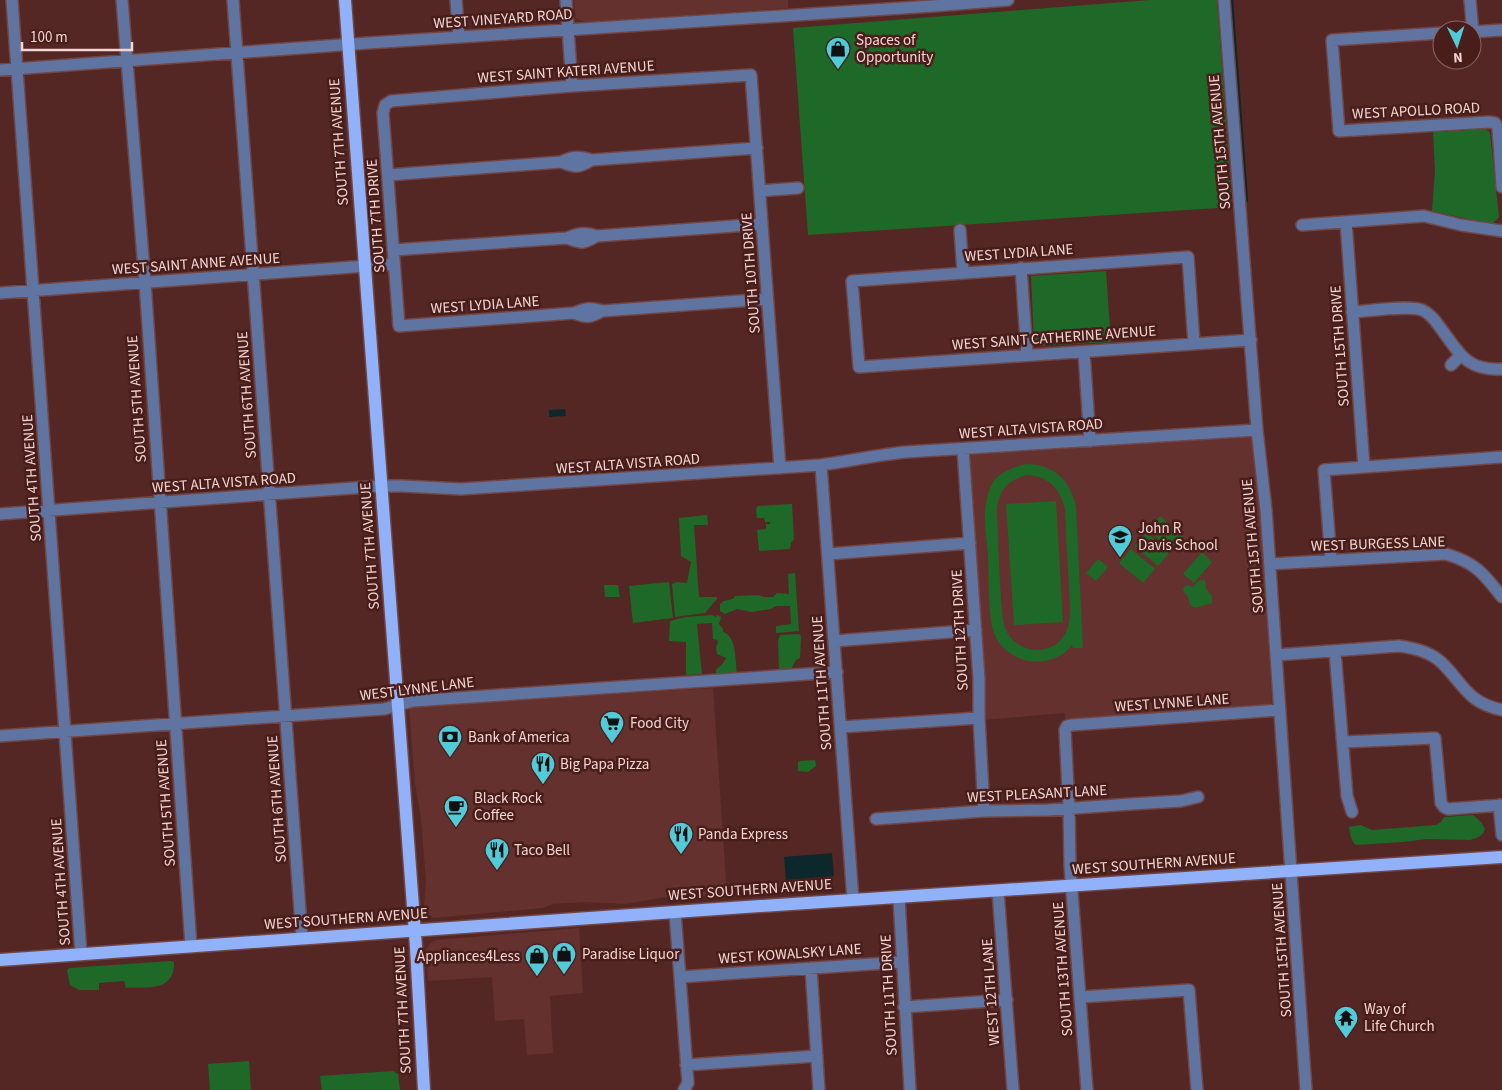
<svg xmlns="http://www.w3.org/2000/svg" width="1502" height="1090" viewBox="0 0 1502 1090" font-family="'Source Sans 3',sans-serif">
	<rect width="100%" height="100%" fill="#542724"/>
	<path fill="#64312e" d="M574 0H788V8L585 22 576 18Z
		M1248 436 1253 437 1255 441 1272 703 1267 706 1066 722 1065 713 983 720 984 666 970 468V456L977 453Z
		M713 688 727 896 665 897 626 904 585 902 553 904 543 908 434 918 426 914 424 905 426 881 421 819 415 783 409 707Z
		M579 928 583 993 550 996 553 1053 527 1055 524 1019 495 1021 492 977 428 981 426 950 431 942 436 940Z"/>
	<path fill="#1e6928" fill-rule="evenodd" d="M1150 0H1217L1232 207 808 235 793 28Z
		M1486 129 1490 133 1499 217 1494 222 1491 224 1432 211 1435 171 1433 132Z
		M1106 271 1111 342 1036 346 1034 344 1031 276Z
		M1026 464C1054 464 1071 481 1076 507L1083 648H1073L1072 645C1051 673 1003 664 993 630 988 612 989 577 988 557 987 540 983 521 986 504 987 497 989 489 993 482 1000 472 1014 467 1026 464ZM1027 475C1048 476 1060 488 1065 509 1066 534 1067 560 1069 585 1069 598 1072 613 1068 627 1059 658 1017 657 1005 628 1002 619 1002 608 1001 598 999 569 998 540 997 510 998 491 1008 480 1027 475Z
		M1056 501 1063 622 1014 625 1006 504Z
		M790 504H792L794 539 791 543 790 549 759 551 757 530 766 529V524H770V522H765L764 518H757L756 508 758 506Z
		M707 515 708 525H694L699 597H717V599L705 613 675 617 672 584 677 582 687 583 691 562 681 556 679 518Z
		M1160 516 1183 536 1171 550 1148 530Z
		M1146 532 1170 552 1158 566 1134 546Z
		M1131 549 1155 569 1143 583 1119 563Z
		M1202 552 1212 562 1194 583 1183 574Z
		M1098 559 1108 567 1096 581 1086 573Z
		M795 573 799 631 776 633V626L791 624 790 606H776L771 609 752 612 737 609 725 614 720 611V604L724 601 733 599 735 596 759 595 763 597H773L777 593 789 594 788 574Z
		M1203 580H1205L1206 589 1212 596V603L1195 608C1188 605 1190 602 1188 597 1186 593 1183 593 1183 588L1187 585 1193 587 1198 581Z
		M669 582 673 618 633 623 629 586Z
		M604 585H618L620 597H605Z
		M712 615 716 617 717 615 721 617 719 624 723 629V632C737 636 735 661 737 673L716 675V670L723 663 726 658 717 654 716 647 718 642 717 640 713 639 712 623 697 624 702 674 686 675V642L669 641 670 621 685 617Z
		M799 634 801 636 800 658 796 660 790 671 779 670 778 640 780 635Z
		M815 760 816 766 808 772 798 771V763L799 761Z
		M1473 815 1481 822 1485 829C1483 836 1477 838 1470 840L1427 839 1403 842 1356 845C1351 842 1350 833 1349 827L1361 825 1372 830 1436 825 1441 822 1444 817Z
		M171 961 174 962C175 992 147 987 126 988L124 981 99 983V990H79L70 985 67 970 69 968Z
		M249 1061 251 1090H210L208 1064Z
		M393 1071 398 1074 400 1090H322L320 1076Z"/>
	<path fill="#0d282b" d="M565 409 566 416 549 417V410Z
		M832 853 834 876 786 880 784 857Z"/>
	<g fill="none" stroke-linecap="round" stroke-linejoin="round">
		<path stroke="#0d282b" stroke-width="2.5" d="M1232 0 1247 201"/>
		<defs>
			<path id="minor" d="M12 0 81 954
				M122 0 145 282 191 946
				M233 0 302 938
				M456 0 459 37
				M566 0 572 86
				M1224 0 1257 430 1266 510 1306 1090
				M1470 0 1473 32
				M1472 32 1502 30
				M1442 33 1332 40 1339 131 1489 122 1495 123 1498 128 1502 187
				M0 70 368 43 933 6 1008 0
				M561 162C576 168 578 168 592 160
				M388 175 561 162C573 156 579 156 592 160L757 148
				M760 191 798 188
				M1346 222 1364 467
				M1302 225 1424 216 1461 225 1502 231
				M960 230 963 272
				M567 238C582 244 583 244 597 236
				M393 250 567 238C578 233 585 232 597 236L762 224
				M1021 268 1027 355
				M0 293 394 264
				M767 299 602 311C590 307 585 308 574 313L399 326 383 113 385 105 391 101 572 86 751 75 780 468
				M1352 312C1368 311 1408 305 1422 310 1429 313 1435 320 1439 326 1459 352 1465 371 1502 369
				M574 313C586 318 590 318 602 311
				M1194 344 1188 257 852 281 859 367 1251 340
				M1084 352 1090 441
				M1451 365 1461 355
				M963 449 979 679V718L984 811
				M821 465 853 900
				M0 514 381 486H402L461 489 821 465C849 461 877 455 906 452L1257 430
				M828 554 970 543
				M1331 560 1324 470 1502 457
				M1270 564 1446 554C1476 563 1483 573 1502 597
				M834 641 976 630
				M1335 652 1347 796 1352 812
				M1276 655 1399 646C1415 648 1431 652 1442 663 1465 686 1467 702 1502 710
				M841 727 979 718
				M0 736 384 709 413 701 837 672
				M1343 742 1435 738 1441 803 1444 807 1448 809 1502 805
				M1499 805 1502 835
				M876 819 984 811 1048 810 1131 804 1181 801 1198 797
				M998 891 1013 1090
				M899 898 910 1090
				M675 912 688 1083 684 1090
				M811 968 819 1090
				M680 977 902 962
				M1081 997 1189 990 1197 1090
				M904 1007 1007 1000
				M686 1065 817 1056
				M1087 1090 1070 866 1069 808 1065 730 1067 726 1072 725 1280 710"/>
			<path id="major" d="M345 0 416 947 424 1090
				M0 960 731 908 1502 857"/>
		</defs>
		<use href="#minor" stroke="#714644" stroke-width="14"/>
		<use href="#major" stroke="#714644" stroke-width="15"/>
		<use href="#minor" stroke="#6074a2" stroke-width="11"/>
		<use href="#major" stroke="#91b1fb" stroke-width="12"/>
	</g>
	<defs>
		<symbol id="shop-pin" viewBox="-11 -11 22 30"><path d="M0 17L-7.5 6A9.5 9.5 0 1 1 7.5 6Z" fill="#52cbd9" stroke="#481d1a"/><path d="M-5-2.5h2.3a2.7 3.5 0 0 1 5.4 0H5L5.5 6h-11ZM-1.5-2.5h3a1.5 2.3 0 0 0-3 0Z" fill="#111"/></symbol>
		<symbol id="school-pin" viewBox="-11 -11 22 30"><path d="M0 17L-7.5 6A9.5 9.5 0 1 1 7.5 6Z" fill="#52cbd9" stroke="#481d1a"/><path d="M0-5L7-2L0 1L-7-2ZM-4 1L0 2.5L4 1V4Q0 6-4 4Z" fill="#111"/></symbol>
		<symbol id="supermarket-pin" viewBox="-11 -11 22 30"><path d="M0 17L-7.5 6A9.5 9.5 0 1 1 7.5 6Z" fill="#52cbd9" stroke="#481d1a"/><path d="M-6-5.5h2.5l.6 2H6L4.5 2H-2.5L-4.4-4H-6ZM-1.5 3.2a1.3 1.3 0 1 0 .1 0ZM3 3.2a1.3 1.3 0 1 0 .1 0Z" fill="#111"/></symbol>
		<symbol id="bank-pin" viewBox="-11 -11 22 30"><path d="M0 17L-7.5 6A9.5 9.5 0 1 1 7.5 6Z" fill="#52cbd9" stroke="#481d1a"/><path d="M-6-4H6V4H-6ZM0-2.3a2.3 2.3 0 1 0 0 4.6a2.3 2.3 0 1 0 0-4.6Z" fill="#111"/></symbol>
		<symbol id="restaurant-pin" viewBox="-11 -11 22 30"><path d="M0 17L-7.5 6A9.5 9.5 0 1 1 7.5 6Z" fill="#52cbd9" stroke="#481d1a"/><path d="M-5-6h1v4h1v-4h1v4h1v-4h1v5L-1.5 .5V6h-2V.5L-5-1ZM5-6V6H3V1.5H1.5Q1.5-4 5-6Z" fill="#111"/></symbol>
		<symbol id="cafe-pin" viewBox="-11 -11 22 30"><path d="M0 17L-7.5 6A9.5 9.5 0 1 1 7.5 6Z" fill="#52cbd9" stroke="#481d1a"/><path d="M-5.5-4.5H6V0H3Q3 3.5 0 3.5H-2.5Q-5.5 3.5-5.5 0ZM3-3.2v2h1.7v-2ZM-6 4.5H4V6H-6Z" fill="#111"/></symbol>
		<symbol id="temple-pin" viewBox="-11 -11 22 30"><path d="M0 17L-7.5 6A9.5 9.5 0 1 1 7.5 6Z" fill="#52cbd9" stroke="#481d1a"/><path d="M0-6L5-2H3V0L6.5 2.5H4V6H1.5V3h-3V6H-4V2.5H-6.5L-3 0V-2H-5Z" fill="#111"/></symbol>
	</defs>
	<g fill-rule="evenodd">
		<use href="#shop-pin" x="824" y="35" width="28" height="38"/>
		<use href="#school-pin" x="1106" y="523" width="28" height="38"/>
		<use href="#supermarket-pin" x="598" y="709" width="28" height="38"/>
		<use href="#bank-pin" x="436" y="723" width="28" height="38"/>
		<use href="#restaurant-pin" x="529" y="750" width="28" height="38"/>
		<use href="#cafe-pin" x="442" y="793" width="28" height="38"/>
		<use href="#restaurant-pin" x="667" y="820" width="28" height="38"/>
		<use href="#restaurant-pin" x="483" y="836" width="28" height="38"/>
		<use href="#shop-pin" x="550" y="940" width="28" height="38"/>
		<use href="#shop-pin" x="523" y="942" width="28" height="38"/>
		<use href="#temple-pin" x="1332" y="1004" width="28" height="38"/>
	</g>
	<g text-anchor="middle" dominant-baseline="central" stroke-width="5" stroke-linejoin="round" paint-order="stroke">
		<g font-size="15" fill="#f3d6d3" stroke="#481d1a">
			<text transform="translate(503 19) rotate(-4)">WEST VINEYARD ROAD</text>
			<text transform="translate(566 72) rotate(-4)">WEST SAINT KATERI AVENUE</text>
			<text transform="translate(1416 111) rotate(-3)">WEST APOLLO ROAD</text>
			<text transform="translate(339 142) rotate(-94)">SOUTH 7TH AVENUE</text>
			<text transform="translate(1220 142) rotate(-95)">SOUTH 15TH AVENUE</text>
			<text transform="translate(376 216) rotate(-94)">SOUTH 7TH DRIVE</text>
			<text transform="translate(1019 253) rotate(-4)">WEST LYDIA LANE</text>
			<text transform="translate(196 264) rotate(-4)">WEST SAINT ANNE AVENUE</text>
			<text transform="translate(751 273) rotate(-94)">SOUTH 10TH DRIVE</text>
			<text transform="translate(485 305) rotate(-4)">WEST LYDIA LANE</text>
			<text transform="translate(1054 338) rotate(-4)">WEST SAINT CATHERINE AVENUE</text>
			<text transform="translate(1340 346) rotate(-94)">SOUTH 15TH DRIVE</text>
			<text transform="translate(247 395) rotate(-94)">SOUTH 6TH AVENUE</text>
			<text transform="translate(137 399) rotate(-94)">SOUTH 5TH AVENUE</text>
			<text transform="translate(1031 429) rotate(-4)">WEST ALTA VISTA ROAD</text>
			<text transform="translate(628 464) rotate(-4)">WEST ALTA VISTA ROAD</text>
			<text transform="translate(32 478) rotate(-94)">SOUTH 4TH AVENUE</text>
			<text transform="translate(224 483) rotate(-4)">WEST ALTA VISTA ROAD</text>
			<text transform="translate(1378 544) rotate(-2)">WEST BURGESS LANE</text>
			<text transform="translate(370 546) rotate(-94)">SOUTH 7TH AVENUE</text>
			<text transform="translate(1253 546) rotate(-95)">SOUTH 15TH AVENUE</text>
			<text transform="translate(960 630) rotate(-93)">SOUTH 12TH DRIVE</text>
			<text transform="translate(822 683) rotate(-94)">SOUTH 11TH AVENUE</text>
			<text transform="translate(417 689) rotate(-7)">WEST LYNNE LANE</text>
			<text transform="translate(1172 703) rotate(-4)">WEST LYNNE LANE</text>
			<text transform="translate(1037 794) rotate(-3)">WEST PLEASANT LANE</text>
			<text transform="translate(277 799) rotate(-94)">SOUTH 6TH AVENUE</text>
			<text transform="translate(166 803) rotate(-94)">SOUTH 5TH AVENUE</text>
			<text transform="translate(1154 864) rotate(-4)">WEST SOUTHERN AVENUE</text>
			<text transform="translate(61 882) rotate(-94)">SOUTH 4TH AVENUE</text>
			<text transform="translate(750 890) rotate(-4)">WEST SOUTHERN AVENUE</text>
			<text transform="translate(346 919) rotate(-4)">WEST SOUTHERN AVENUE</text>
			<text transform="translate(1282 950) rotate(-94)">SOUTH 15TH AVENUE</text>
			<text transform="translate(790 954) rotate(-4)">WEST KOWALSKY LANE</text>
			<text transform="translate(1063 969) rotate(-94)">SOUTH 13TH AVENUE</text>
			<text transform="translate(991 992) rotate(-94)">WEST 12TH LANE</text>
			<text transform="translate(889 995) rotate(-93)">SOUTH 11TH DRIVE</text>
			<text transform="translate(403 1010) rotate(-93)">SOUTH 7TH AVENUE</text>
		</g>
		<g font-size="15" fill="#f3d6d3" stroke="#481d1a" text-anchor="start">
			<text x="856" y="40">Spaces of<tspan x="856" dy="17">Opportunity</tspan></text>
			<text x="1138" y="528">John R<tspan x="1138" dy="17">Davis School</tspan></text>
			<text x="630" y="723">Food City</text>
			<text x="468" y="737">Bank of America</text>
			<text x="560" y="764">Big Papa Pizza</text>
			<text x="474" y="798">Black Rock<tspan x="474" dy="17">Coffee</tspan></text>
			<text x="698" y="834">Panda Express</text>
			<text x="514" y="850">Taco Bell</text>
			<text x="582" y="954">Paradise Liquor</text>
			<text x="520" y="956" text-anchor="end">Appliances4Less</text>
			<text x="1364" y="1009">Way of<tspan x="1364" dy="17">Life Church</tspan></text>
		</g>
	</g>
	<g transform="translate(1457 45) rotate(176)"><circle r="24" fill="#481d1a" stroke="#8c6764"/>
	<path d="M0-4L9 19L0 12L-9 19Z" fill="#52cbd9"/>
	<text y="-8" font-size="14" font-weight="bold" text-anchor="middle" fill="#f3d6d3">N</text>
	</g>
	<path d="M22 42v8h110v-8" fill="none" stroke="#f3d6d3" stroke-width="2.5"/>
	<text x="30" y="42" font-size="15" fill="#f3d6d3" stroke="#481d1a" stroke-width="4" paint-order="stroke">100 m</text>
</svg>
